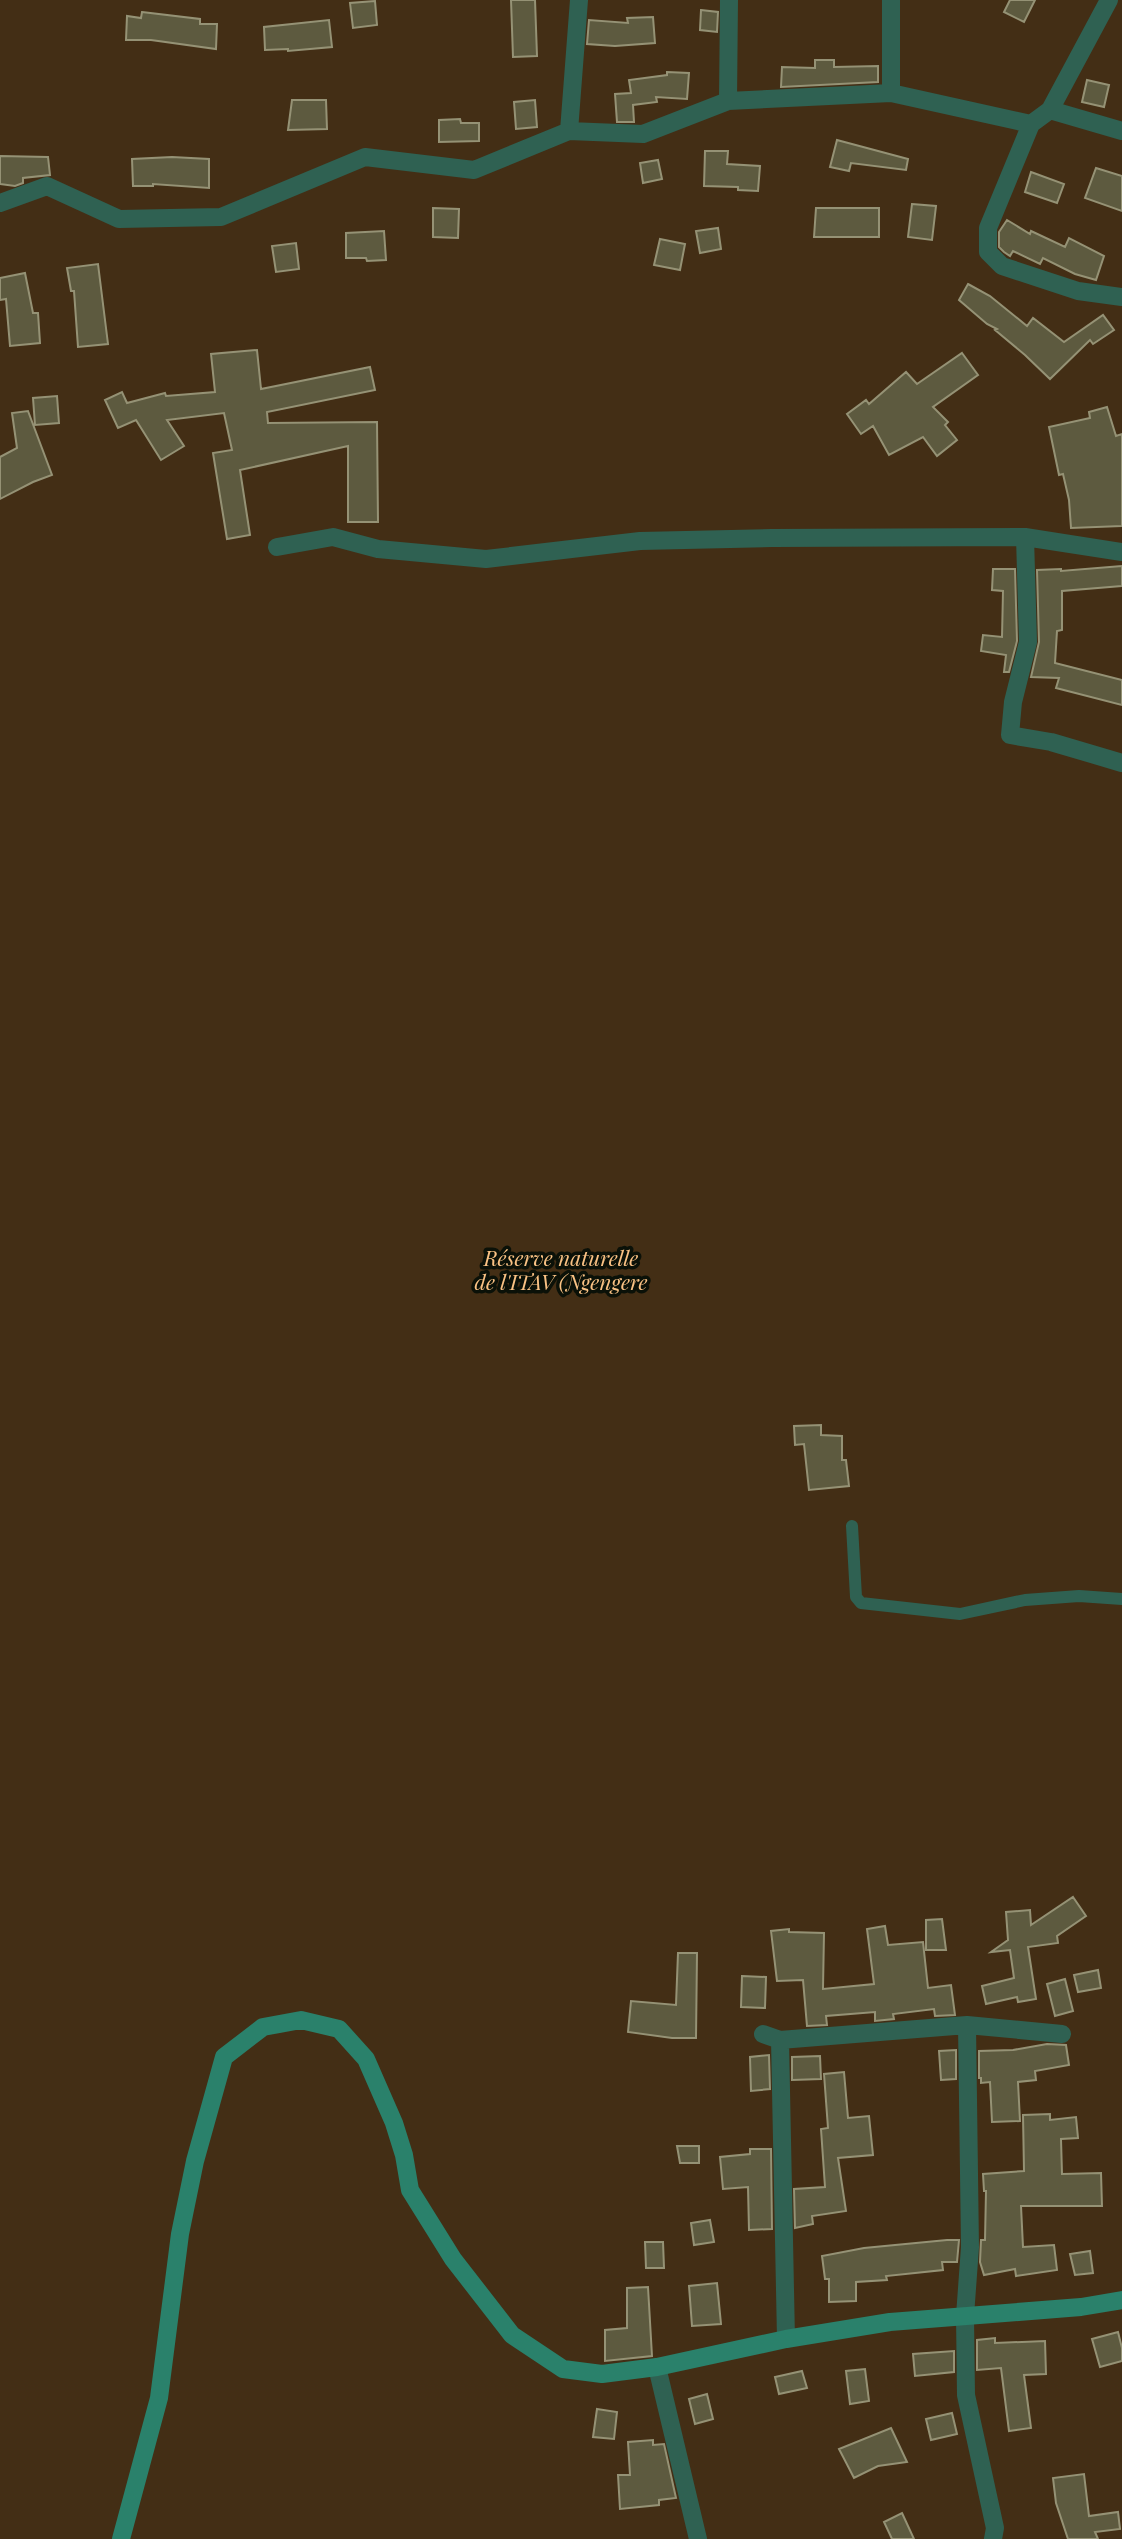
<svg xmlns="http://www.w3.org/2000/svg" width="1122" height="2539" viewBox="0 0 1122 2539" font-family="'Playfair Display',serif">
	<rect width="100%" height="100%" fill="#1c2b16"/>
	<path fill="#432e15" d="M0 0H1122V2539H0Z"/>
	<path fill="#5d5a3f" stroke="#959275" stroke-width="2" d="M511 0H535L537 56 513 57Z
		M1010 0H1035L1024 22 1004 12Z
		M375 1 377 25 353 28 350 3Z
		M701 10 718 12 717 32 700 30Z
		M142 12 200 19V24H217L216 49 151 40H126L127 16 141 18Z
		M653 17 655 43 615 46 587 44 589 20 628 23 627 18Z
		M329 20 332 47 288 51V49L265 50 264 27Z
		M815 60H834V67L878 66V82L781 87 782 67 815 68Z
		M667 72 689 73 687 99 656 97 657 102 633 105 634 122H617L615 94 631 93 629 80 667 75Z
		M1087 80 1109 85 1104 107 1082 102Z
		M292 100H326L327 129 288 130Z
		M535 100 537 127 516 129 514 102Z
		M460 119 461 123H479V141L439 142V120Z
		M837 140 908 159 906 170 851 163 849 171 830 167Z
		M705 151H728L727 164 760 166 758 191 738 190V187L704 186Z
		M0 156 48 157 50 175 23 178V183L15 186 0 184Z
		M172 157 209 159V188L153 184V186H133L132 159Z
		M658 160 662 179 643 183 640 163Z
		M1096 168 1122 176V211L1085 198Z
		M1031 172 1064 184 1057 203 1025 192Z
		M912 204 936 206 932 240 908 237Z
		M433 208 459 209 458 238 433 237Z
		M816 208H879V237H814Z
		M1007 220 1030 234 1031 231 1065 247 1069 238 1104 256 1096 280 1075 274 1043 258 1040 264 1013 251 1010 256 1004 252 999 247V232Z
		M718 228 721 249 700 253 696 231Z
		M384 231 386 260 367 261 366 258H346V233Z
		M660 239 685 244 680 270 654 265Z
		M296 243 299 269 276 272 272 246Z
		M98 264 108 344 78 347 74 291H71L67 268Z
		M25 273 33 313H38L40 343 10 346 6 299 0 300V278Z
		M968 284 990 296 1027 326 1033 318 1064 342 1103 315 1114 330 1093 344 1090 340 1050 379 1025 355 995 330 997 329 987 324 959 300Z
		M257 350 261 389 370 367 375 390 267 412 268 423 377 422 378 522H348V446L240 470 250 535 227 539 213 453 232 450 224 413 167 420 184 446 161 460 136 420 118 428 105 400 122 392 127 403 165 393 166 396 215 392 211 354Z
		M962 353 978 375 933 407 948 422 945 425 957 440 937 456 923 437 889 455 873 426 861 434 847 414 866 400 869 404 906 372 917 384Z
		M57 396 59 423 35 425 33 398Z
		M1107 407 1116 436 1122 434V526L1071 528 1069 500 1063 474 1059 475 1049 427 1090 418 1089 412Z
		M28 411 52 475 33 482 0 499V457L17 448 12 413Z
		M1122 566V586L1062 591V630L1057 631 1055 663 1122 680V705L1056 688 1059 678 1031 677 1039 642 1037 570 1061 569V571Z
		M993 569H1015L1017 641 1009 672H1004L1006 655 981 651 983 635 1002 637 1003 591 992 590Z
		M821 1425V1435L842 1436V1460H846L849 1486 809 1490 804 1444 795 1445 794 1426Z
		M1073 1897 1086 1916 1057 1936 1058 1943 1028 1947 1036 1999 1018 2002 1017 1997 986 2004 982 1986 1014 1978 1010 1950 991 1952 1008 1940 1006 1912 1030 1910 1031 1925Z
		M942 1919 946 1950H926V1920Z
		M885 1926 888 1945 923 1942 928 1988 951 1985 955 2015 935 2016 934 2009 893 2014 894 2019 875 2021V2012L826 2016 827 2025 807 2026 803 1980 777 1981 771 1931 789 1929V1932L824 1933 823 1989 874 1984 867 1929Z
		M678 1953H697L696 2038H672L628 2032 631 2001 676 2005Z
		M1098 1970 1101 1988 1078 1992 1074 1975Z
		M742 1976 766 1977 765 2008 741 2007Z
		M1065 1979 1073 2011 1055 2016 1047 1984Z
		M1047 2044 1066 2045 1069 2065 1035 2071 1036 2080 1018 2082 1020 2121 992 2122 990 2082 981 2083V2078H979V2051L1013 2050Z
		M956 2050V2079L941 2080 939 2051Z
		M769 2055 770 2089 751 2091 750 2057Z
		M820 2056 821 2079 792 2080V2057Z
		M844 2072 848 2118 869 2116 873 2155 838 2158 846 2211 812 2216 813 2224 795 2228 794 2189 825 2187 821 2129 828 2128 824 2074Z
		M1050 2114V2120L1076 2117 1078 2138 1061 2139 1062 2174 1101 2173 1102 2206H1021L1023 2247 1054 2245 1057 2270 1016 2276 1015 2269 984 2275 980 2262 981 2240H985L986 2191H984L983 2174 1024 2171 1023 2115Z
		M677 2146H699V2163H680Z
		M750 2149H771L772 2229 749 2230 748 2187 723 2189 720 2157 750 2154Z
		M710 2220 714 2242 694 2245 691 2223Z
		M947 2240H959L957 2262H942L943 2270 886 2276 887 2280 856 2282V2301L829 2302V2279H825L822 2256 864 2248Z
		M645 2242H663L664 2268H646Z
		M1090 2251 1093 2273 1075 2275 1070 2254Z
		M717 2283 721 2324 692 2326 689 2286Z
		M648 2287 652 2356 605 2361V2330L627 2328V2288Z
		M1118 2332 1122 2348V2361L1100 2367 1092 2339Z
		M995 2338V2343L1045 2341 1046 2374 1024 2375 1031 2428 1009 2431 1001 2368 977 2370V2340Z
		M954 2351V2372L915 2376 913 2354Z
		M865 2369 869 2401 850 2404 846 2371Z
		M802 2371 807 2388 779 2394 775 2377Z
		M707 2394 713 2419 695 2424 689 2399Z
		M597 2409 617 2412 614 2439 593 2437Z
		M952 2413 957 2434 931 2440 926 2419Z
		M891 2428 907 2462 878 2466 854 2478 839 2449Z
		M653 2440V2445L664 2444 676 2498 659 2500V2505L620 2509 618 2475H630L628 2442Z
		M1084 2474 1089 2516 1118 2512 1120 2529 1095 2532 1098 2539H1068L1056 2503 1053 2478Z
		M902 2513 914 2539H892L884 2522Z"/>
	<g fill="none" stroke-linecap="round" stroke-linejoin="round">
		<path stroke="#2f6152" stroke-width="12" d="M852 1526 856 1597 861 1603 960 1614 1025 1600 1079 1596 1122 1599"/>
		<path stroke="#2f6152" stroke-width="18" d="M891 0V93
			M728 101 729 0
			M1050 110 1109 0
			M1031 124 988 228V252L1002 266 1078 291 1122 297
			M569 131 579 0
			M0 203 47 186 119 219 221 217 365 157 474 170 569 131 643 134 728 101 891 93 1031 124 1050 110 1122 131
			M1025 537 1028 642 1013 702 1010 735 1051 742 1122 763
			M277 547 333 537 378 549 486 559 640 541 772 538 1025 537 1122 552
			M967 2025 970 2247 965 2316 966 2395 995 2528 993 2539
			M763 2034 780 2040 967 2025 1062 2034
			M780 2040 786 2339
			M657 2367 698 2539"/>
		<path stroke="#2a816b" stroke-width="18" d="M121 2539 159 2398 180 2234 195 2161 224 2057 263 2027 301 2020 339 2029 366 2059 394 2123 404 2155 410 2190 453 2259 512 2335 563 2369 602 2374 657 2367 786 2339 890 2322 1081 2307 1122 2300"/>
	</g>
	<g text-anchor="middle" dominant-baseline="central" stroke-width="7" stroke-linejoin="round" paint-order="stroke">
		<g font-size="21" font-style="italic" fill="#fac284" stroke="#0b1108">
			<text x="561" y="1257">Réserve naturelle<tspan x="561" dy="24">de l'ITAV (Ngengere</tspan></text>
		</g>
	</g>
</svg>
